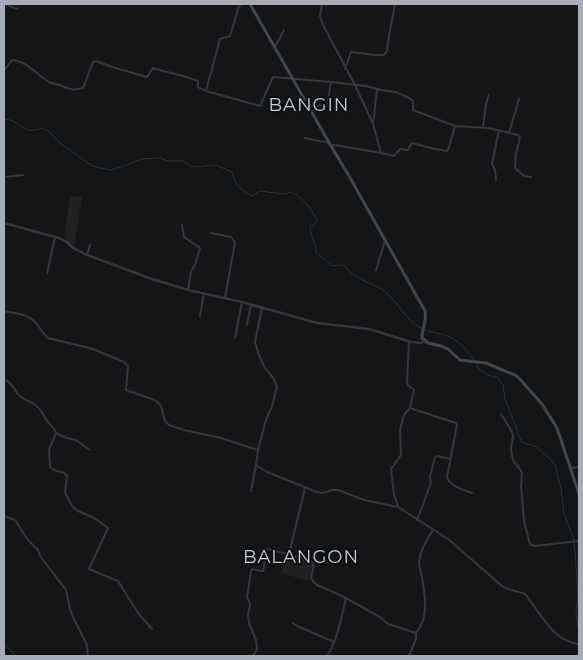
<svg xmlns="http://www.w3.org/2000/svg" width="583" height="660" viewBox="0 0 583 660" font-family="Montserrat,sans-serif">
	<rect width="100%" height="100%" fill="#141516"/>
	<path fill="#202123" d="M70 196 82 197 74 246 64 238Z
		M288 554 310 561 313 565 308 581 281 573Z"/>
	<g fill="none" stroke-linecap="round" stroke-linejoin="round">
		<path stroke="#2a343a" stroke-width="1" d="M4 119C23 120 19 136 43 128L50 132 59 142 92 166 110 170 122 167 141 159 160 158 168 161H183L190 166 199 167 210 165 218 166 232 172C235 185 241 191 253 196L259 191 284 194 291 192C303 198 312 209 317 221L310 227C310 236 316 243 316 253 322 256 326 262 332 266 349 263 343 267 354 275 364 283 377 284 388 294 398 303 407 321 419 327 430 333 445 333 455 340 462 344 469 353 473 359
			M476 364 479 369 488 375 498 378 503 385 505 399 515 424 519 437 522 442 536 447 545 454 555 465 561 489 564 515 573 536 575 551 578 596 576 613 579 633
			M4 643 16 656"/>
		<path stroke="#35373b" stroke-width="2" d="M7 4 9 6 18 9
			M322 4 320 16 323 25 355 85 373 124 381 153
			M426 4H427
			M275 47 284 30
			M345 69 351 52 375 55H383L385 54 387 50 389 36 395 4
			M4 70 6 68 12 60C27 61 37 75 49 82 53 84 57 84 60 85 70 89 72 91 83 88L93 62 96 61 112 67 147 77 153 68C168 73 183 75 198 81V87L206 91 260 106 273 77 331 82
			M206 91 220 39 230 36 239 6 242 4
			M308 105 327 106 331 82 366 86 381 90 396 92 409 98 413 101V110L455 126 449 147 447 151 435 149 412 143 408 150 400 149 394 156 381 153 335 145 331 146
			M373 124 377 89
			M455 126 488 128 518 135 520 138 516 153 515 168 524 176 531 177
			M483 127 486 104 489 94
			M509 133 519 99
			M305 138 329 143
			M4 177 23 175
			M496 180 495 170 492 164 499 130
			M182 225 184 237 200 248 195 265 191 271 188 290
			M211 233 231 237 235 242 225 298
			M87 255 90 245
			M376 270 385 241
			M47 274 55 237
			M262 308 255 342 259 355 265 368 274 379 277 387 272 406 266 420 258 450 256 465 267 472 317 492 322 493 332 490H338L364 500 398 507 448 539 502 586C509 591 518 591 525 594 541 613 552 641 579 644
			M4 311C14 313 28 314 35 322 40 327 42 333 48 338L93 349 124 362 128 366 126 390 155 400 161 406 165 421 169 425 184 430 221 438 258 450
			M200 316 204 293
			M247 324 251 305
			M235 338 242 302
			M4 379C11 382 13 387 17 393 20 398 29 401 34 404 42 409 43 416 49 423 52 427 54 428 56 433L67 438 76 440 90 450
			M410 408 456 423 457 425 447 477C450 487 463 489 472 493
			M501 414 512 432 513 436 511 448 512 456 514 462 520 469 522 473 521 486 524 521 530 544 534 546 579 541
			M56 433 49 450 50 467 54 470 64 473 67 476 65 493 72 506 76 510 94 518 108 528 89 569 118 581 138 613 152 629
			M571 468 579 467
			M251 491 256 465
			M398 506 394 495 391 469 401 455 400 429 404 415 410 408 414 390 408 385 407 382 409 342
			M4 516 15 520 28 540 38 550 40 556 66 590 70 609 74 619 87 645 88 656
			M417 520 431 483 430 476 435 457 438 456 450 459
			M289 554 305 488
			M293 623 295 625 334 642
			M416 633C429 619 425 594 422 577 421 572 419 567 419 562 420 550 427 540 433 530
			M253 656 257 649 256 640 249 623 248 615 250 604 247 597 251 571 252 569 261 571H263C266 564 263 557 265 549H267L308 559 314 565 311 578 313 581 317 585 342 596 380 617 388 624 416 633V639L409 656
			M327 656C337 642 342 615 346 598"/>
		<path stroke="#35373b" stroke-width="2.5" d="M4 223 59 238 67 242 73 248 87 255 152 279 188 290 242 302 317 323 369 329 411 342 421 343 424 341"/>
		<path stroke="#43464b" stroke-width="3" d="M250 4 331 146 349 176 425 311C427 321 422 328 422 338L428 343 441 346 448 349 460 360 486 363 517 376 542 404 557 428 579 494"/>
	</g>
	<g text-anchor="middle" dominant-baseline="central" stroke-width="4" stroke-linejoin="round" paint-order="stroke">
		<g font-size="18" letter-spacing="1" fill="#c7cbd3" stroke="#0f1011">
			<text x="309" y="105">BANGIN</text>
			<text x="301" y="557">BALANGON</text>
		</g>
	</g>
	<rect width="583" height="660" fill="none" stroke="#a6acb7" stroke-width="10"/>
</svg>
